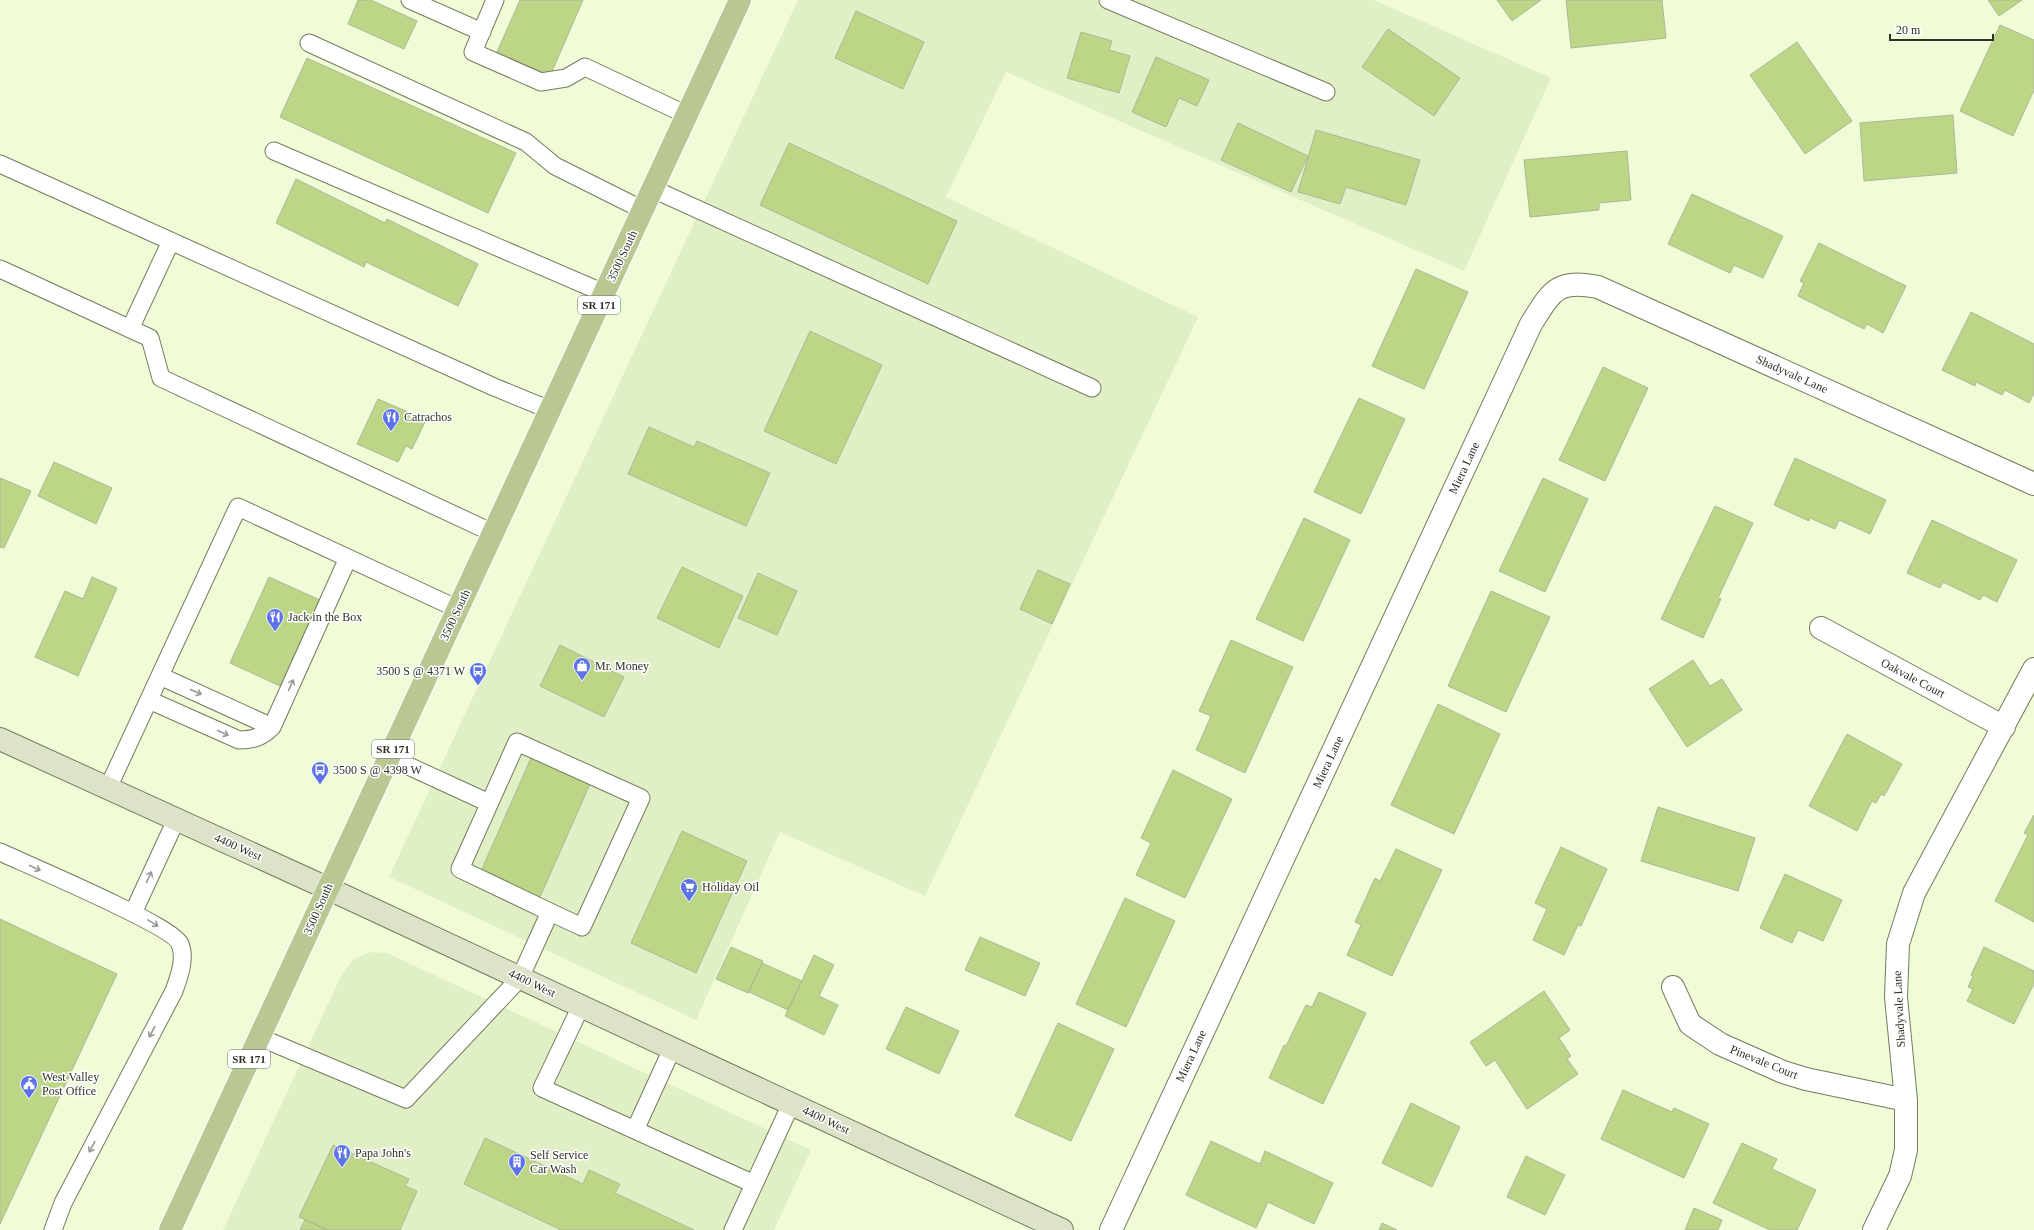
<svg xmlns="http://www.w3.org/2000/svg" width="2034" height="1230" viewBox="0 0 2034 1230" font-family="Georgia,serif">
	<rect width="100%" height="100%" fill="#f0fcd8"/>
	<path fill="#e1efc6" d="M798 0H1374L1551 78 1464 271 1006 72 946 197 1198 317 925 896 780 832 696 1020 389 877Z
		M372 952 387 953 811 1150 774 1230H223L341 976 352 961 358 957Z"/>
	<path fill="#bdd586" stroke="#adb896" d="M358 0H371L417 21 404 49 348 24Z
		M520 0H583L550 76 497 52Z
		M1497 0H1541L1512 21Z
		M1566 0H1662L1666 38 1571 48Z
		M1988 0H2022L1999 16Z
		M856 11 924 42 903 89 835 58Z
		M2000 25 2034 40V90L2013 136 1960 111Z
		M1388 29 1460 78 1434 116 1362 67Z
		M1081 32 1112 41 1109 50 1130 56 1119 93 1067 78Z
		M1797 42 1852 121 1805 154 1750 75Z
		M1156 57 1209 80 1197 106 1179 98 1166 127 1132 112Z
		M307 58 516 153 488 213 280 117Z
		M1953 115 1957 173 1864 181 1860 123Z
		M1238 123 1308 156 1291 192 1221 160Z
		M1316 130 1420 160 1406 205 1346 187 1340 204 1298 192Z
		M789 143 957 221 928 284 760 205Z
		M1627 151 1631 200 1599 203V210L1530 217 1524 160Z
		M296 179 385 223 387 219 478 264 458 306 366 262 364 267 276 223Z
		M1692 194 1783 236 1763 278 1734 265 1730 273 1668 244Z
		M1819 243 1906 286 1883 333 1867 324 1864 329 1798 296 1804 283 1800 281Z
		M1416 269 1468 292 1424 389 1372 366Z
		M1971 312 2034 344V393L2029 403 2005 390 2002 395 1976 382 1975 386 1942 370Z
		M810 331 882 365 836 464 764 431Z
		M1603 367 1648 388 1605 481 1559 460Z
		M1359 398 1405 419 1361 514 1314 492Z
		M378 399 426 420 412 449 406 446 398 462 357 444Z
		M649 427 694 447 697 441 770 473 746 526 628 474Z
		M1795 458 1886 500 1870 534 1839 520 1835 529 1810 518 1809 521 1774 505Z
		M54 462 112 488 96 524 38 496Z
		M0 478 31 491 4 548 0 547Z
		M1543 478 1588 499 1545 592 1499 571Z
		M1715 506 1753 523 1718 598 1721 599 1703 638 1661 619Z
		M1304 518 1350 540 1303 641 1256 619Z
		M1932 520 2017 560 1997 602 1983 595 1980 600 1943 582 1940 588 1907 573Z
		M682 567 743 596 719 648 657 618Z
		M1038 570 1070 584 1052 624 1020 609Z
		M758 573 797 591 777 635 738 618Z
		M92 577 117 588 78 676 35 657 65 591 83 599Z
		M269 577 320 600 280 686 230 663Z
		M1491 591 1550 617 1506 712 1448 686Z
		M1231 640 1293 667 1245 773 1196 750 1211 716 1199 711Z
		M560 645 624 677 604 717 540 686Z
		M1693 660 1710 686 1722 679 1742 710 1687 747 1649 689Z
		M1438 704 1500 734 1454 834 1391 805Z
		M1847 734 1902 764 1884 796 1881 794 1876 803 1872 801 1857 831 1809 806Z
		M531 758 590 784 540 897 481 871Z
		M1173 770 1232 799 1185 898 1136 875 1151 843 1141 838Z
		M1658 807 1755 838 1738 891 1641 861Z
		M2034 815V922L1995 901 2028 835 2024 833Z
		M682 831 747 861 696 973 631 943Z
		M1561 847 1607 869 1581 926 1578 925 1564 955 1533 940 1547 909 1535 903Z
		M1396 849 1442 870 1392 976 1347 955 1361 925 1355 922 1375 878 1380 881Z
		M1785 874 1842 900 1823 941 1798 930 1792 943 1760 928Z
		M1125 898 1175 921 1126 1027 1076 1004Z
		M0 919 117 974 0 1224Z
		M980 937 1040 963 1025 996 965 970Z
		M731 947 763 961 748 993 716 979Z
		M1984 947 2034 971V984L2014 1024 1967 1001 1973 989 1968 987 1973 976 1971 975Z
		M814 955 834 965 819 996 838 1005 824 1035 785 1016Z
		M762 963 802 981 788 1010 749 992Z
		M1544 991 1570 1030 1559 1038 1571 1056 1567 1059 1578 1074 1527 1109 1495 1060 1486 1066 1470 1042Z
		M1319 992 1366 1013 1323 1104 1269 1078 1284 1045 1286 1046 1306 1005 1312 1007Z
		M906 1007 959 1031 939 1074 886 1049Z
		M1058 1023 1114 1049 1071 1141 1015 1116Z
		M1623 1090 1672 1112 1674 1108 1709 1124 1684 1178 1601 1139Z
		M1411 1103 1460 1127 1432 1187 1382 1163Z
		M485 1138 583 1184 589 1170 620 1184 615 1193 694 1230H561L464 1184Z
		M1211 1141 1260 1164 1265 1151 1333 1183 1314 1224 1268 1202 1256 1228 1186 1195Z
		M1742 1143 1777 1159 1772 1169 1816 1190 1797 1230H1770L1713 1203Z
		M333 1145 409 1179 405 1186 417 1191 400 1230H328L299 1217Z
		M1526 1156 1565 1175 1545 1215 1507 1197Z
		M1694 1208 1722 1220 1718 1230H1685Z
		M305 1220 328 1230H300Z
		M1382 1223 1397 1230H1379Z"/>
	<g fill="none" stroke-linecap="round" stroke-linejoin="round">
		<defs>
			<path id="lane" d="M410 0 482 32
				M495 0 473 52 541 82 566 78 585 67 687 115
				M1108 0 1326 92
				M309 43 526 142 555 166 643 210
				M274 151 604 293
				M0 164 494 387 550 410
				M653 189 1092 388
				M0 269 150 338 161 378 493 533
				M130 329 171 241
				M160 676 272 727 348 558
				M149 700 239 740C253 740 262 737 272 727
				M389 757 489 803
				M108 788 238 507 458 609
				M0 852C26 864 173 926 180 944 186 958 179 977 174 991L63 1203 53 1230
				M133 913 176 820
				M581 1006 542 1088 754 1184
				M259 1037 406 1099 520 978 550 912 460 869 517 742 641 798 582 927 550 912
				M635 1130 672 1049
				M733 1230 791 1104"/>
			<path id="street" d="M1821 628 2004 727
				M1673 987 1690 1024 1720 1044 1783 1072 1806 1079 1906 1100
				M1111 1230 1531 324C1552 291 1556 279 1598 287L2034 484
				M1874 1230 1900 1176 1906 1150V1100L1896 997 1898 944 1914 893 2034 669"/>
			<path id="secondary" d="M0 739 327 888 1062 1230"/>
			<path id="primary" d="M170 1230 740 0"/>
		</defs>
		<use href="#lane" stroke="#727c5c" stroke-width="19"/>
		<use href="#street" stroke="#727c5c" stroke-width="24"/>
		<use href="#secondary" stroke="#727c5c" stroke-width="24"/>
		<use href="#primary" stroke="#fff" stroke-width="24"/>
		<use href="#lane" stroke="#fff" stroke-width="17"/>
		<use href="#street" stroke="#fff" stroke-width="22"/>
		<use href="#secondary" stroke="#dce3c8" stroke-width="22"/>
		<use href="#primary" stroke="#b9c792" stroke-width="22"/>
	</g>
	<defs><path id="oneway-shaft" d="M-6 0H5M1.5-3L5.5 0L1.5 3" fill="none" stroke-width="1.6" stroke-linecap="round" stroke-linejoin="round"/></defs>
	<g stroke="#969892">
		<use href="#oneway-shaft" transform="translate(291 685) rotate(-66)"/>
		<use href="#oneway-shaft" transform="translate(196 692) rotate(24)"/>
		<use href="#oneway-shaft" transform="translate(223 733) rotate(24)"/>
		<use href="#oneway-shaft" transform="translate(35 868) rotate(25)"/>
		<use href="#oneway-shaft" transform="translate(149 877) rotate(-65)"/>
		<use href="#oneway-shaft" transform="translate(153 923) rotate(31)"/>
		<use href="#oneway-shaft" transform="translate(152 1032) rotate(118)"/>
		<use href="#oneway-shaft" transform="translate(92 1147) rotate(118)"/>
	</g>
	<defs>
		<symbol id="restaurant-pin" viewBox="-11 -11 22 30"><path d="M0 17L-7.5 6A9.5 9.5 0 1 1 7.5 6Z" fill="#5c72e9" stroke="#fff"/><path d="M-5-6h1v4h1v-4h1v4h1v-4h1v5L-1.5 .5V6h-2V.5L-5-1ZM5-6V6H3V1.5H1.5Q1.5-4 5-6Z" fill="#fff"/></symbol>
		<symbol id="shop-pin" viewBox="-11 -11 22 30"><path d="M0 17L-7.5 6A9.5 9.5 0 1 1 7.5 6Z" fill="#5c72e9" stroke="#fff"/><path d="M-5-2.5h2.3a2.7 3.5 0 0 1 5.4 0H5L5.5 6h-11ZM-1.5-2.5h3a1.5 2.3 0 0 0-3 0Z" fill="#fff"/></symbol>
		<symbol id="bus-pin" viewBox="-11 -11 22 30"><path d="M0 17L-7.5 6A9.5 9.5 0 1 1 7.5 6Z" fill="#5c72e9" stroke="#fff"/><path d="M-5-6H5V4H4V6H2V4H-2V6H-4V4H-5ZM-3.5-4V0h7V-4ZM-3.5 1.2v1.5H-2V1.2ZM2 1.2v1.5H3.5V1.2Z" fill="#fff"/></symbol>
		<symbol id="supermarket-pin" viewBox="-11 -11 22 30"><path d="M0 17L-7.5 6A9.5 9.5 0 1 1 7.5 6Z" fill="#5c72e9" stroke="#fff"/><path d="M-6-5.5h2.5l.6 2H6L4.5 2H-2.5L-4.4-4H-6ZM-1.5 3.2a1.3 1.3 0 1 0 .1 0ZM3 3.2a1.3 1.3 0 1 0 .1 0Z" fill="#fff"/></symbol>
		<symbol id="civic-pin" viewBox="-11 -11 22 30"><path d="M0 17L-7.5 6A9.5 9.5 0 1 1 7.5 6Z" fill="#5c72e9" stroke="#fff"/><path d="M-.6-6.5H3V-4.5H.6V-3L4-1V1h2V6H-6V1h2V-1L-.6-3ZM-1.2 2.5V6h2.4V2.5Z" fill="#fff"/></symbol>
		<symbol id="building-pin" viewBox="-11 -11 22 30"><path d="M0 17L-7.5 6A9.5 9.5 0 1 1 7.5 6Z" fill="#5c72e9" stroke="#fff"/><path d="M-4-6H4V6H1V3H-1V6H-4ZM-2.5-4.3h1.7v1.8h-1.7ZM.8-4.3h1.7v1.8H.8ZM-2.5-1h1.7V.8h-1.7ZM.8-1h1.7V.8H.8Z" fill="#fff"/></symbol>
	</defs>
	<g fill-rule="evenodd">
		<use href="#restaurant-pin" x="381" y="407" width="20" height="27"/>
		<use href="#restaurant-pin" x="265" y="607" width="20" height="27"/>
		<use href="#shop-pin" x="572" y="656" width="20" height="27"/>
		<use href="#bus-pin" x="468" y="661" width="20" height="27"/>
		<use href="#bus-pin" x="310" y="760" width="20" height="27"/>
		<use href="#supermarket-pin" x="679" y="877" width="20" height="27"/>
		<use href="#civic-pin" x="19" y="1074" width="20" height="27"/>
		<use href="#restaurant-pin" x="332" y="1143" width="20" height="27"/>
		<use href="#building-pin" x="507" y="1152" width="20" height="27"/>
	</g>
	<g text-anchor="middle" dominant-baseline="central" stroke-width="3" stroke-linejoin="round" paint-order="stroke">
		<g fill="#fff" stroke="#6d7066" stroke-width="1">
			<rect x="578" y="296" width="42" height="18" rx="3"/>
			<rect x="372" y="740" width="42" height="18" rx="3"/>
			<rect x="228" y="1050" width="42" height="18" rx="3"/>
		</g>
		<g font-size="11" font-weight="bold" fill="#2e3225">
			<text x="599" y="305">SR 171</text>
			<text x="393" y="749">SR 171</text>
			<text x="249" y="1059">SR 171</text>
		</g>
		<g font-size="12" fill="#2e3225" stroke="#fff">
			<text transform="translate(622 256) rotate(-65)">3500 South</text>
			<text transform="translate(1792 374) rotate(24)">Shadyvale Lane</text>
			<text transform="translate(1464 468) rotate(-65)">Miera Lane</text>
			<text transform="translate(455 615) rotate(-65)">3500 South</text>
			<text transform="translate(1913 678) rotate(28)">Oakvale Court</text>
			<text transform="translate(1328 762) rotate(-65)">Miera Lane</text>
			<text transform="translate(238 847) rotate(24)">4400 West</text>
			<text transform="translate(318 909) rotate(-66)">3500 South</text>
			<text transform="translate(532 983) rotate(25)">4400 West</text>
			<text transform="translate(1899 1009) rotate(-93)">Shadyvale Lane</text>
			<text transform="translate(1191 1056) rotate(-65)">Miera Lane</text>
			<text transform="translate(1764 1062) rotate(22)">Pinevale Court</text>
			<text transform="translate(826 1120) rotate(25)">4400 West</text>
		</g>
		<g font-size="12" fill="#2e3225" stroke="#fff" text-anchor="start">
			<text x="404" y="417">Catrachos</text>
			<text x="288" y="617">Jack in the Box</text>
			<text x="595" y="666">Mr. Money</text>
			<text x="465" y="671" text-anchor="end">3500 S @ 4371 W</text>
			<text x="333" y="770">3500 S @ 4398 W</text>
			<text x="702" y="887">Holiday Oil</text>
			<text x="42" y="1077">West Valley<tspan x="42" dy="14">Post Office</tspan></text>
			<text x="355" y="1153">Papa John's</text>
			<text x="530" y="1155">Self Service<tspan x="530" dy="14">Car Wash</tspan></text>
		</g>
	</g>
	<path d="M1890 34v6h103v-6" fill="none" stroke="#2e3225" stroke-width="2"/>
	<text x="1896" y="34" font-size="12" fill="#2e3225" stroke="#ffffff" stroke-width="3" paint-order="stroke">20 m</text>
</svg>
